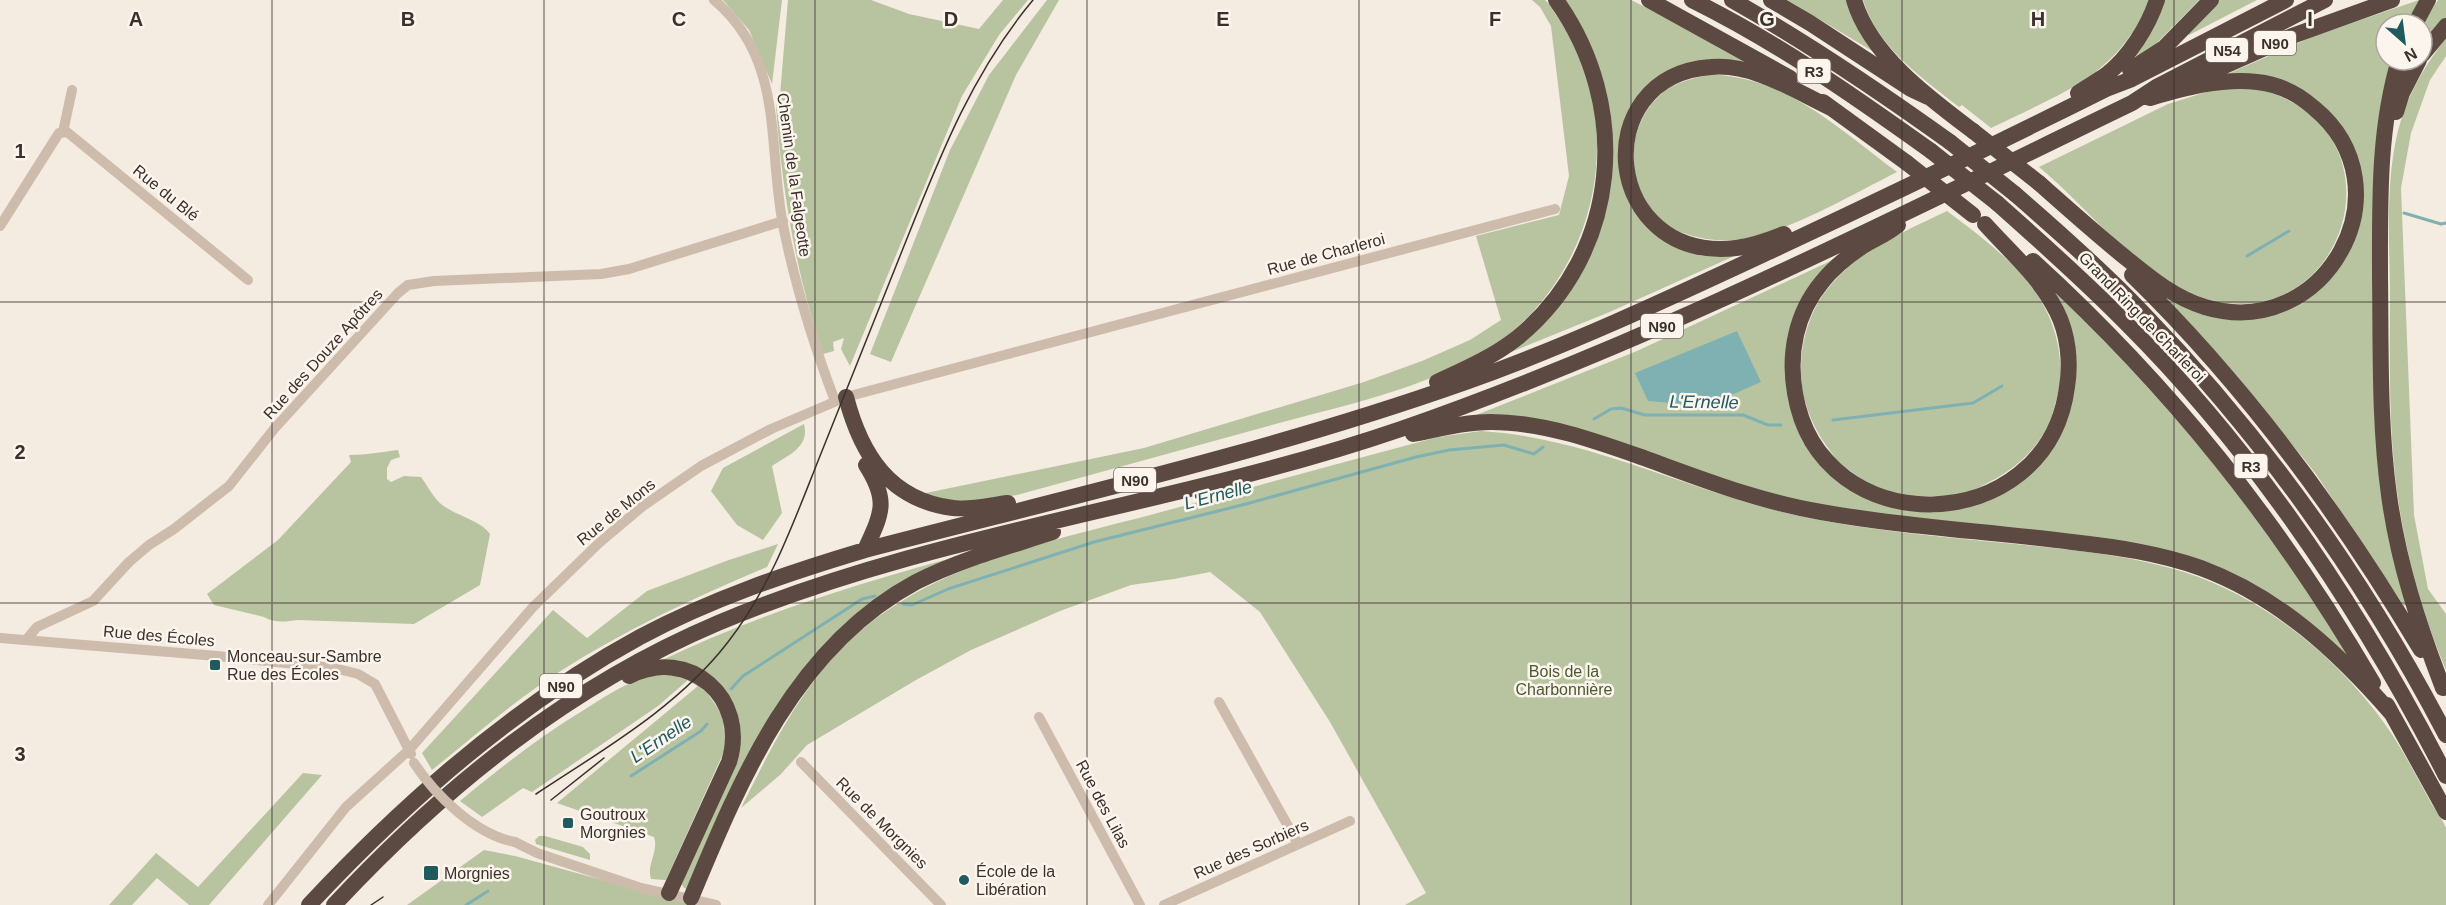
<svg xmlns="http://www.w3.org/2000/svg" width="2446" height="905" viewBox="0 0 2446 905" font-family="Arial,sans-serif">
	<rect width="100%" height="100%" fill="#f4ebe1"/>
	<path fill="#b8c4a0" d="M723 0H782L772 84 749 30Z
		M788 0H871L909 14 979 29 1003 0H1028L999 35 962 96 850 366 841 349 844 338 833 342 834 351 823 354C796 274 782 191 776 106L780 95Z
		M1047 0H1059L1016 75 891 362 870 354 950 150 989 75Z
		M1532 0H1545L1549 4C1560 22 1574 40 1581 59 1619 159 1588 273 1503 339 1444 384 1350 404 1279 423 1192 447 1105 471 1017 495 984 501 954 504 921 494L1144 448 1364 382 1422 361 1470 340 1501 320 1476 236 1559 215 1569 176 1551 26 1540 7Z
		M1562 0H1631L1691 30 1758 68 1721 62 1638 101 1628 197 1639 217 1655 232 1741 253 1612 311 1499 357 1558 305 1611 160Z
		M1787 0H1849L1879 55Z
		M1863 0H2150C2116 78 2061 93 1991 128L1962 105 1959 107C1921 77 1878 48 1863 0Z
		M2162 0H2199L2155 45 2136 57 2134 54Z
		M2218 0H2257L2189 35 2187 32Z
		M2419 0 2407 24H2386V60H2395L2389 76 2379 444 2407 605 2404 606 2316 474 2232 370 2160 291 2209 313 2306 297 2360 207 2321 106 2223 76 2314 36Z
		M2438 0H2446V20L2422 47V26Z
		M2446 38V56L2430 80 2411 133 2401 188 2414 515 2428 589 2446 614V670C2422 613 2405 552 2397 491 2388 424 2390 355 2390 288 2389 233 2385 169 2402 117 2412 87 2427 63 2446 38Z
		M1712 74C1729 76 1745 78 1762 84 1808 99 1858 143 1897 172 1853 194 1781 237 1733 240 1709 242 1674 235 1657 216 1623 181 1626 121 1665 91 1679 81 1695 78 1712 74Z
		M2219 88C2238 89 2260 87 2277 95 2407 147 2338 340 2204 298 2136 277 2092 210 2039 167L2168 104Z
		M1947 211C1996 248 2050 286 2059 352 2061 367 2062 382 2057 397 2054 408 2051 421 2045 431 2033 452 2017 466 1997 478 1983 485 1971 493 1956 496 1947 498 1937 496 1928 496 1921 496 1913 497 1906 496 1844 486 1799 426 1801 366 1802 337 1811 308 1830 286 1860 249 1906 231 1947 211Z
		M1839 257 1804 301 1795 416 1881 503 1906 510 1929 512 1959 509 1984 501 2005 491 2070 401 2051 288C2126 360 2195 437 2258 520 2292 566 2323 616 2354 664L2185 559 1867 516 1784 500 1617 444 1471 417 1637 351Z
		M804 424C810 447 788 455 772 466L782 513 763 540 737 525 711 491 723 468Z
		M1481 431C1592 438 1692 493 1799 516 1871 531 1943 537 2015 544 2071 550 2130 555 2184 572 2261 597 2327 649 2376 712 2398 740 2414 772 2431 803 2436 811 2443 820 2446 828 2446 842 2446 888 2446 905H1405L1426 893 1330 722 1260 612 1210 572 1174 579 1131 585 1060 611 971 650 916 680 807 745 781 774 741 808C775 740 808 672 869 624 950 560 1056 540 1154 514 1249 488 1343 462 1438 437Z
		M398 450 400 457 391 460 387 468V479L391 482 404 476 421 477C427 485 433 497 441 504 454 515 482 521 490 534L480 585 414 624 298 620C284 622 274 623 264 617L214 605 207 594 278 540 351 462 349 455C366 455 381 452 398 450Z
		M778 544 767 567C695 597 625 630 559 672 514 701 474 736 432 770L422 753 553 610 587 638 647 591 726 561Z
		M963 555 831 640 687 889 684 888 680 882 726 781 733 708 658 662C758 614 856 584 963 555Z
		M649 676H674L688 680 658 706 532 792 523 788 482 817 460 801C501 767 542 735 587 708 607 695 626 683 649 676Z
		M698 686 707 693 722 714 726 747 666 880 651 879C646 865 659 852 654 837L557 803Z
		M303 773 322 775 209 905H189L157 878 132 905H109L156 853 198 887Z
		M539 836H545L583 847 590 854V860L536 844 535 840Z
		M484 850 515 856 693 905H407Z"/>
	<path fill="#7fb0b2" d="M1737 331 1761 382 1706 406 1648 401 1635 373Z"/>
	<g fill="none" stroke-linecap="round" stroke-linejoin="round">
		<path stroke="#7fb0b2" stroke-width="3" d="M2404 213 2441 224 2446 223
			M2247 256 2289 231
			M1594 419 1611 409 1621 408 1645 415H1743L1768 425H1781
			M1833 420 1973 403 2002 386
			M903 604 912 605 948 589 1094 542 1246 504 1416 457 1449 450 1504 445 1534 454 1543 447
			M731 689 743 676 862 599 875 596
			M631 776 701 731 707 724
			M466 905 488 891"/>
		<path stroke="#cdbbac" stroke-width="10" d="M714 0C785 60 767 143 783 225 795 285 813 343 835 401
			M63 132 72 90
			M0 226 59 133 67 132 248 280
			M0 638 217 656 334 668 358 674 375 684 411 754
			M26 640 37 627 93 601 129 562 149 545 174 529 229 486 274 429 398 293 408 285 434 281 601 274 629 269 783 221
			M1219 702 1298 844
			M1039 717 1140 905
			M801 762 941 905
			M515 842 537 853 641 888 716 905
			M268 905 346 807 409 750 533 607 599 543 643 506 701 466 771 429 846 397 1555 209
			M1164 905 1350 821"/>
		<path stroke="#5c4a42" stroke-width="16" d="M1649 0 1790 78
			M1692 0C1777 42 1854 96 1931 151
			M1732 0C1808 43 1879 91 1950 142
			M1771 0 1810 23 1911 89 1928 97
			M1854 0C1870 55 1929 98 1973 131
			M2415 24 2428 0
			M2422 55 2446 26
			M2399 60C2378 130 2380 204 2380 277 2381 349 2379 423 2389 495 2398 562 2419 626 2443 688
			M2130 70 2164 48 2211 0
			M2193 80 2292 36 2392 0
			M2078 93C2087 87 2097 81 2106 75 2129 57 2148 27 2157 0
			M1823 102 1907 163
			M2396 112 2402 93 2419 60
			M2039 183C2066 207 2093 231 2121 254 2147 275 2172 297 2205 307 2325 343 2411 188 2314 108 2298 94 2278 84 2257 82 2221 78 2184 88 2150 98
			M2015 194C2059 232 2102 270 2142 312 2263 437 2365 580 2446 735
			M1997 203C2041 242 2086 282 2127 324 2258 455 2362 612 2446 776
			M1898 225C1887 234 1874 239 1863 246 1848 256 1833 268 1822 282 1796 313 1788 354 1795 393 1820 545 2047 540 2067 387 2071 362 2068 334 2057 312 2039 276 2011 253 1985 224
			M1784 234C1769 240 1752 246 1736 248 1603 263 1585 76 1711 67 1753 63 1795 91 1831 108
			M2033 261C2171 387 2279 522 2373 683
			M2132 275C2246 386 2340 514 2421 650
			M1437 382C1465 369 1493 357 1517 338 1621 253 1632 106 1556 0
			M846 397C861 454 889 500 953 508 971 510 991 505 1008 503
			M1413 434C1439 429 1464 422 1491 422 1543 422 1596 441 1644 458 1702 479 1760 502 1821 512 1904 527 1988 531 2072 542 2116 547 2159 553 2201 568 2279 597 2338 652 2392 714
			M865 550C882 513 889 501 866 465
			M629 676C689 646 749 698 729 762L669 893
			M2387 705 2446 812
			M691 898C741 778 795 647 916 582 959 560 1007 547 1053 532
			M309 905C406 801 515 705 640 637 711 599 788 573 865 550 1065 498 1267 452 1463 383 1570 345 1672 297 1775 249 1886 197 1996 144 2106 89L2132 79 2286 0
			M334 905C444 787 569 686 718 623 937 531 1177 506 1401 429 1652 342 1892 219 2132 103L2158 86 2325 0"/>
		<path stroke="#3b302b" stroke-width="1.5" d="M536 794C604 749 678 707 728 642 770 588 793 524 818 461 846 391 874 321 902 251 938 161 971 74 1033 0
			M551 800 604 758
			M371 905 383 897"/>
		<path stroke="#cdbbac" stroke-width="10" d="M414 763C435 795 476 835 515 842"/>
		<path stroke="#5c4a42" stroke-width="16" d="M1973 131 2039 183
			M1950 142 2015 194
			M1931 151 1997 203
			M1907 163 1973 215"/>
	</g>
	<path fill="none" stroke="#3b302b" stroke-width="1.5" stroke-opacity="0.55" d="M272 0V905M544 0V905M815 0V905M1087 0V905M1359 0V905M1631 0V905M1902 0V905M2174 0V905M0 302H2446M0 603H2446"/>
	<g fill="#1f5a5e" stroke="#fbf5ee" stroke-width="2">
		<rect x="209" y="659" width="12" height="12" rx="3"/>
		<rect x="562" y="817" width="12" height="12" rx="3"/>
		<rect x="423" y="865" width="16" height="16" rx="3"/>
		<circle cx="964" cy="880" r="6"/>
	</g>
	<g text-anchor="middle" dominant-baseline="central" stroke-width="5" stroke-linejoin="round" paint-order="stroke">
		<g fill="#fbf5ee" stroke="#756b66" stroke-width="1.5">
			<rect x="2254" y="31" width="42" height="24" rx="4.5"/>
			<rect x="2206" y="38" width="42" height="24" rx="4.5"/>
			<rect x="1797.5" y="59" width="33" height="24" rx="4.5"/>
			<rect x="1641" y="314" width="42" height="24" rx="4.5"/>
			<rect x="2234.5" y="454" width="33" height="24" rx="4.5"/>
			<rect x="1114" y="468" width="42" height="24" rx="4.5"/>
			<rect x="540" y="674" width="42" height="24" rx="4.5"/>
		</g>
		<g font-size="15" font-weight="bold" fill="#3b302b">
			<text x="2275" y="43">N90</text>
			<text x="2227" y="50">N54</text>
			<text x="1814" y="71">R3</text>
			<text x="1662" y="326">N90</text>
			<text x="2251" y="466">R3</text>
			<text x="1135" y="480">N90</text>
			<text x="561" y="686">N90</text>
		</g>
		<g font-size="16" fill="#3b302b" stroke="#fbf5ee">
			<text transform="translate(794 175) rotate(82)">Chemin de la Falgeotte</text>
			<text transform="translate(166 193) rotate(39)">Rue du Blé</text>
			<text transform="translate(1326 254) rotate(-15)">Rue de Charleroi</text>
			<text transform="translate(2142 317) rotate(46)">Grand Ring de Charleroi</text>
			<text transform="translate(323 354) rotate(-48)">Rue des Douze Apôtres</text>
			<text transform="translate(616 512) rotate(-39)">Rue de Mons</text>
			<text transform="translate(159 636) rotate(5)">Rue des Écoles</text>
			<text transform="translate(1103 804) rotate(62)">Rue des Lilas</text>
			<text transform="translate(882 823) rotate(45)">Rue de Morgnies</text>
			<text transform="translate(1251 849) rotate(-24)">Rue des Sorbiers</text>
		</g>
		<g font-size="16" fill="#3b302b" stroke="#fbf5ee" text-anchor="start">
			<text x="227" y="656">Monceau-sur-Sambre<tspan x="227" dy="18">Rue des Écoles</tspan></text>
			<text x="580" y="814">Goutroux<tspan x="580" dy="18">Morgnies</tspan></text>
			<text x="976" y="871">École de la<tspan x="976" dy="18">Libération</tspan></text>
			<text x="444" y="873">Morgnies</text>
		</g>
		<g font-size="16" fill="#4a5a2e" stroke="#fbf5ee">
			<text x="1564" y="671">Bois de la<tspan x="1564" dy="18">Charbonnière</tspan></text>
		</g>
		<g font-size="18" font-style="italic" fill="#1f5a5e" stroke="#fbf5ee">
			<text transform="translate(1704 402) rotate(1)">L'Ernelle</text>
			<text transform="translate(1218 495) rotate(-15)">L'Ernelle</text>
			<text transform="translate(661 739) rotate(-34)">L'Ernelle</text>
		</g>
	</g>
	<g font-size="20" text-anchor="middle" font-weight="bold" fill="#3b302b" stroke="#fbf5ee" stroke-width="5" stroke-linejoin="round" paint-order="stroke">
		<text x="136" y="26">A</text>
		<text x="408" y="26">B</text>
		<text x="679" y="26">C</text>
		<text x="951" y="26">D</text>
		<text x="1223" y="26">E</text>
		<text x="1495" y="26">F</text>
		<text x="1767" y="26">G</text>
		<text x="2038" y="26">H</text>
		<text x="2310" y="26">I</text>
		<text x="20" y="158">1</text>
		<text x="20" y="459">2</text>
		<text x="20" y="761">3</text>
	</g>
	<g transform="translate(2404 42) rotate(152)"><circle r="28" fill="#fbf5ee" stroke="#aea6a0" stroke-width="1.5"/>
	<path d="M0-4.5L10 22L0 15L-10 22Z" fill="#1f5a5e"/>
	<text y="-9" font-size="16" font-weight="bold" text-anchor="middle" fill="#3b302b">N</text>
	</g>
</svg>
